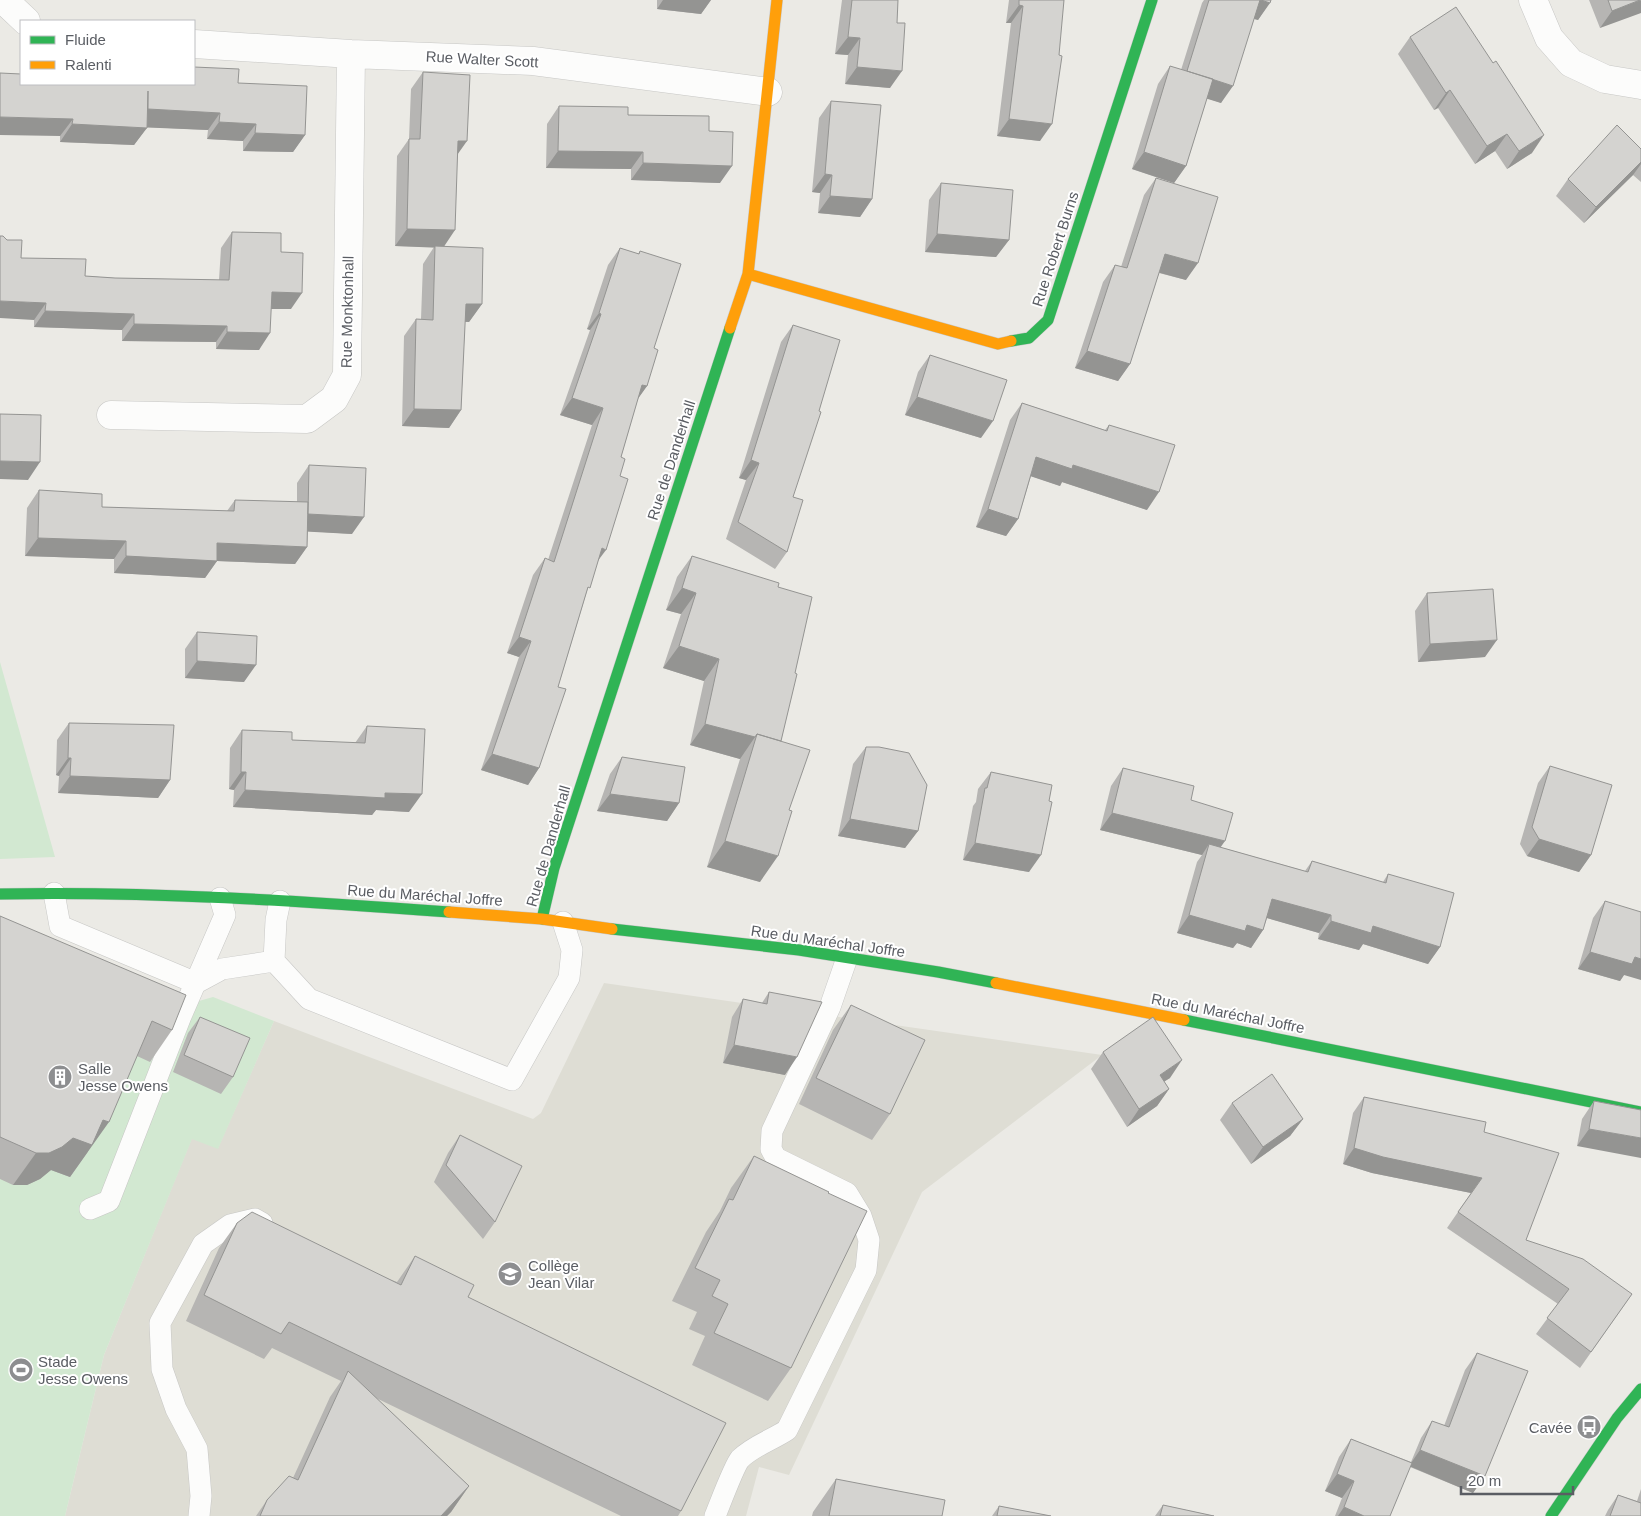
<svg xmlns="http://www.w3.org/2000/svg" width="1641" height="1516" viewBox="0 0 1641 1516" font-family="Helvetica,sans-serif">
	<rect width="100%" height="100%" fill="#ebeae5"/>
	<path fill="#deddd4" d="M604 983 1102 1055 922 1192 789 1475 759 1467 746 1516H65L104 1355 192 1138 218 1148 274 1021 533 1119 541 1113Z"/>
	<path fill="#d2e8d1" d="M0 662 55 857 0 859Z
		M0 936 191 1020 199 1001 213 997 274 1021 218 1149 192 1139 104 1355 65 1516H0Z"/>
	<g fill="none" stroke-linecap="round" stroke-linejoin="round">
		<defs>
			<path id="lane" d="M54 893 60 926 196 983 222 969 274 961
				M280 901 276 920 274 961 309 999 512 1080 569 978 572 950 563 922
				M90 1209 109 1201 181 1016 225 915 220 898
				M199 1516 201 1496 197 1449 176 1409 162 1369 160 1323 203 1244 230 1225 255 1219 262 1223
				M715 1516C720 1504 734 1466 740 1459 753 1446 772 1440 787 1430L866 1270 869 1240 861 1216 847 1193 776 1158 771 1149 772 1131 830 1007 847 958"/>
			<path id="street" d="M9 0V5L26 21
				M1533 0 1549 38 1571 63 1605 79 1641 85
				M194 44 351 54 533 61 768 92
				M111 415 307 419 334 399 347 375 351 54"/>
			<path id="fast" d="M1011 341 1029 338 1048 320 1152 0
				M0 894C150 891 300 901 449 912
				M542 919 554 868 730 328
				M612 929 799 950 938 972 996 983
				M1184 1020 1641 1112
				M1551 1516 1617 1418 1641 1389"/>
			<path id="slow" d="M748 274 998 344 1011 341
				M730 328 748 274 777 0
				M449 912 542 919 612 929
				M996 983 1184 1020"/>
		</defs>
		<use href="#lane" stroke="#c7c7c5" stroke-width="22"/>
		<use href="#street" stroke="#c7c7c5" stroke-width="29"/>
		<use href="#fast" stroke="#c7c7c7" stroke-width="12"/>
		<use href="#slow" stroke="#c7c7c7" stroke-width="12"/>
		<use href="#lane" stroke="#fcfcfb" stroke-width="21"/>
		<use href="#street" stroke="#fcfcfb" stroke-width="28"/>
		<use href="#fast" stroke="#30b455" stroke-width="11"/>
		<use href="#slow" stroke="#ff9f0a" stroke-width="11"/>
	</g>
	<path fill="#b6b5b3" d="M657 0H711L701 14 657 9Z
		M842 0H898L890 88 845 84 848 55 835 54Z
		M1009 0H1064L1040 141 997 136 1011 23H1006Z
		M1204 0H1271L1258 20 1254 19 1221 103 1207 98 1186 166 1174 183 1132 169 1158 84 1170 66 1181 70 1202 3Z
		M1589 0H1641L1600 28Z
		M1410 37 1532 153 1507 169 1495 151 1475 164 1438 108 1434 110 1398 54Z
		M423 72 458 154 444 247 482 304 469 322H465L461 410 449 428 402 426 404 336 416 319H421L423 264 434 247 395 246 397 156 409 139 411 89Z
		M238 83 305 135 293 152 243 151V141L207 139 208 130 147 127 134 145 60 142V136L21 84Z
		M831 101 872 199 860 217 818 213 820 193 812 192 819 118Z
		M559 106 628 115 709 131 720 183 631 180V169L546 168 547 124Z
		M1641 149V182L1633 175 1584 223 1556 196 1568 179Z
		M1156 178 1186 280 1159 273 1130 364 1118 381 1075 368 1103 282 1115 265 1121 267 1144 195Z
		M941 183 1009 240 996 257 925 252 929 200Z
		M232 232 281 252 291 309H271L259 350 216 349V342L122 341V330L34 327V320L21 258 85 276 115 278 219 280 221 248Z
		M620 248 638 254 640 251 654 348 647 386 638 398 621 457 620 476 598 560 587 591 558 687 539 768 528 785 481 770 519 657 507 653 533 575 545 558 548 560 592 425 560 415 590 330 587 329 608 265Z
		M793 325V497L787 552 775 569 726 539 746 480 739 478 781 342Z
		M930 355 981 438 905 415 918 372Z
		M1022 403 1105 430 1109 425 1147 510 1062 482 1060 486 1031 476 1018 519 1006 536 976 527 1010 420Z
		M309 465 352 534 308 531 307 547 295 564 217 561 205 578 114 573V559L25 556 27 508 39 490 102 507 227 511 235 500 297 502V483Z
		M692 556 778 587 795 673 781 741 760 882 707 867 740 759 690 745 704 681 663 668 681 614 666 610 677 577Z
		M1427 593 1485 657 1418 662 1415 611Z
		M197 632 244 682 185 678V649Z
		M69 723 170 780 158 798 58 793 59 776 56 775 57 740Z
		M367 726 409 812 376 810 372 815 233 807 234 790 229 789 230 748 242 730 292 740 355 743Z
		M866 747 918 831 905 848 838 836 853 764Z
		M622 757 679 803 667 821 597 811 610 774Z
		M1550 766 1591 855 1579 872 1527 856 1520 844 1538 783Z
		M1123 768 1191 800 1220 847 1305 871 1312 861 1383 882 1388 874 1440 947 1428 964 1363 944 1359 950 1318 939 1319 933 1267 918 1263 930 1251 948 1237 943 1233 948 1177 933 1197 862 1202 855 1100 830 1111 786Z
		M991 772 1049 801 1029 872 963 860 973 806 976 802 978 789Z
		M1605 901 1624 975 1620 981 1578 969 1593 918Z
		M0 916 172 1030 150 1062 137 1056 87 1153 70 1177 51 1170 40 1179 27 1185H13L0 1179Z
		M769 992 785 1075 723 1063 732 1017 743 999 762 1003Z
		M851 1005 890 1114 872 1140 799 1104 833 1030Z
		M200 1017 233 1077 221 1094 173 1072 188 1033Z
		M1103 1052 1170 1078 1164 1081 1169 1089 1157 1106 1127 1127 1091 1069Z
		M1364 1097 1484 1132 1526 1240 1632 1294 1580 1368 1536 1334 1558 1304 1447 1228 1471 1193 1372 1173 1343 1164 1353 1113Z
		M1594 1101 1641 1110 1577 1146 1582 1119Z
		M1232 1103 1303 1119 1290 1136 1251 1164 1220 1120Z
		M460 1135 495 1222 483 1239 434 1182 448 1153Z
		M754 1156 829 1193 791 1368 768 1401 692 1365 705 1336 689 1329 697 1312 672 1301 706 1232 720 1211 731 1188Z
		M237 1223 397 1282 415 1256 468 1297 681 1511 678 1516H621L376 1398 469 1486 451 1512 447 1516H256L267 1500 293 1478 330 1397 341 1381 272 1348 264 1359 186 1321 219 1248Z
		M1477 1353 1485 1476 1473 1493 1410 1467 1390 1516H1335L1342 1498 1325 1491 1339 1457 1351 1439 1411 1462 1421 1438 1432 1421 1444 1426 1465 1370Z
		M836 1479 942 1516H812L813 1512Z
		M1641 1489V1516H1605L1608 1510 1618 1495 1637 1501Z
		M1163 1505 1214 1516H1155Z
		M999 1506 1051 1516H992Z"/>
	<path fill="#949492" d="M663 0H711L701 14 657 9Z
		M1260 0 1270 3 1258 20 1248 17Z
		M1641 0V13L1600 28 1612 11Z
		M1019 5 1023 6 1011 23H1006Z
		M848 37 860 38 848 55 835 54Z
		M857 67 902 71 890 88 845 84Z
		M1187 71 1233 86 1221 103 1175 89Z
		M1450 90 1438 108 1434 110 1446 93Z
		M148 109 220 113 208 130 136 127Z
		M0 117 73 119 60 136 0 135Z
		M1009 119 1052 124 1040 141 997 136Z
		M219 122 256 124 243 141 207 139Z
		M72 124 147 128 134 145 60 142Z
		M255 133 305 135 293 152 243 151Z
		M1507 134 1495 151 1475 164 1487 146Z
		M1544 135 1532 153 1507 169 1519 151Z
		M458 141H467L455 158Z
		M558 151 643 152 631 169 546 168Z
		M1144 152 1186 166 1174 183 1132 169Z
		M1641 162V164L1633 175 1584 223 1596 207Z
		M643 163 732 166 720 183 631 180Z
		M825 174 832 175 820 193 812 192Z
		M830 196 872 199 860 217 818 213Z
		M407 229 455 230 443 248 395 246Z
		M937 234 1009 240 996 257 925 252Z
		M1165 254 1198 263 1186 280 1153 271Z
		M272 292 302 293 291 309H260Z
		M0 301 46 303 34 320 0 318Z
		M466 304H482L469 322 453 321Z
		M45 311 134 314 122 330 34 327Z
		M599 313 601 314 590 330 587 329Z
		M134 324 227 326 216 342 122 341Z
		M227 332 270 333 259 350 216 349Z
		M1087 351 1130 364 1118 381 1075 368Z
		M642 385 647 386 635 403Z
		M917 397 993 421 981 438 905 415Z
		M572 398 603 408 592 425 560 415Z
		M414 409 461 410 449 428 402 426Z
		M1036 457 1073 465 1159 492 1147 510 1062 482 1060 486 1024 474Z
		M751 460 759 463 746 480 739 478Z
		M0 461 40 462 28 480 0 479Z
		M988 509 1018 519 1006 536 976 527Z
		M308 514 364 517 352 534 296 531Z
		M38 538 126 541 114 559 25 556Z
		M217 543 307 547 295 564 217 561 205 578 114 573 126 556Z
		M602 548 606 550 594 566Z
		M682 588 696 593 681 614 666 610Z
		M519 637 531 641 519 657 507 653Z
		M1497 640 1485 657 1418 662 1430 644Z
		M679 646 719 659 704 681 663 668Z
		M197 661 256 665 244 682 185 678Z
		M705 724 755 737 740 759 690 745Z
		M492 754 539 768 528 785 481 770Z
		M68 758H71L59 776 56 775Z
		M241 772H246L234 790 229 789Z
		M70 776 170 780 158 798 58 793Z
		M245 790 385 793 422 794 409 812 376 810 372 815 233 807Z
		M610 794 679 803 667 821 597 811Z
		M1112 813 1225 841 1213 858 1209 844 1202 855 1100 830Z
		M850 819 918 831 905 848 838 836Z
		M1539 839 1591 855 1579 872 1527 856Z
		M725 841 778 856 760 882 707 867Z
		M975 843 1041 855 1029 872 963 860Z
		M1272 899 1331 915 1319 933 1260 916Z
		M1189 915 1247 925 1263 930 1251 948 1237 943 1233 948 1177 933Z
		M1331 921 1373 926 1440 947 1428 964 1363 944 1359 950 1318 939Z
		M1590 952 1635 957 1641 959V980L1624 975 1620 981 1578 969Z
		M734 1045 797 1057 785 1075 723 1063Z
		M1182 1060 1170 1078 1148 1092 1160 1075Z
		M1169 1089 1157 1106 1127 1127 1139 1109Z
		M1303 1119 1290 1136 1251 1164 1263 1147Z
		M103 1120 109 1122 70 1177 51 1170 40 1179 27 1185H13L36 1153 73 1138Z
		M1589 1129 1641 1138V1158L1577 1146Z
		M1354 1148 1482 1178 1471 1193 1372 1173 1343 1164Z
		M1420 1450 1485 1476 1473 1493 1409 1466Z
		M1337 1474 1354 1481 1342 1498 1325 1491Z
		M469 1486 451 1512 447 1516H441Z
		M1344 1507 1364 1516H1338Z"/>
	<path fill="#d4d3d0" stroke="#949492" d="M852 0H898L897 23H905L902 71 857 67 860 38 848 37Z
		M1019 0H1064L1059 55 1062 56 1052 124 1009 119 1023 6 1019 5Z
		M1209 0H1260L1233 86 1187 71Z
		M1261 0H1271L1270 3Z
		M1608 0H1640L1612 11Z
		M1456 7 1493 63 1496 61 1544 135 1519 151 1507 134 1487 146 1450 90 1446 93 1410 37Z
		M1170 66 1213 79 1186 166 1144 152Z
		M194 67 239 69 238 83 307 86 305 135 255 133 256 124 219 122 220 113 148 109V91L147 128 72 124 73 119 0 117V73L21 74V84H194Z
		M423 72 470 75 467 141H458L455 230 407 229 409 139H420Z
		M831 101 881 105 872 199 830 196 832 175 825 174Z
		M559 106 628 107V115L709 116V131L733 132 732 166 643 163V152L558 151Z
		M1617 125 1641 149V162L1596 207 1568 179Z
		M1156 178 1218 197 1198 263 1165 254 1130 364 1087 351 1115 265 1127 268Z
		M941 183 1013 190 1009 240 937 234Z
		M232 232 281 233V252L303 253 302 293 272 292 270 333 227 332V326L134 324V314L45 311 46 303 0 301V236H3L7 240H22L21 258 86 259 85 276 115 278 229 280Z
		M435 246 483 248 482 304H466L461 410 414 409 416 319 433 320Z
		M620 248 639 254 640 251 681 264 654 348 658 350 647 386 642 385 621 457 625 459 620 476 628 479 606 550 602 548 590 588 588 587 558 687 566 689 539 768 492 754 531 641 519 637 545 558 554 562 603 408 572 398 601 314 599 313Z
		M793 325 840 340 819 411 821 412 793 497 803 500 787 552 738 522 759 463 751 460Z
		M930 355 1007 380 993 421 917 397Z
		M1022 403 1107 431 1109 425 1175 445 1159 492 1073 465 1072 469 1036 457 1018 519 988 509Z
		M0 414 41 415 40 462 0 461Z
		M309 465 366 468 364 517 308 514Z
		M39 490 102 494V507L234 511 235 500 308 502 307 547 217 543V561L126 556V541L38 538Z
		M692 556 779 583 778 587 812 597 795 673 797 674 781 741 757 734 755 737 705 724 719 659 679 646 696 593 682 588Z
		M1493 589 1497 640 1430 644 1427 593Z
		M197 632 257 636 256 665 197 661Z
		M69 723 174 725 170 780 70 776 71 758H68Z
		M367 726 425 729 422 794 385 793V798L245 790 246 772H241L242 730 292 732V740L365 743Z
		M757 734 810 750 789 810 792 811 778 856 725 841Z
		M866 747H879L909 753 927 785 918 831 850 819Z
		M622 757 685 767 679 803 610 794Z
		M1550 766 1612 785 1591 855 1539 839 1532 827Z
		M1123 768 1194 786 1191 800 1233 813 1225 841 1112 813Z
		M991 772 1052 785 1049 801 1052 802 1041 855 975 843 985 788H987Z
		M1209 844 1308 872 1312 861 1386 883 1388 874 1454 893 1440 947 1373 926 1371 933 1331 921V915L1272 899 1263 930 1247 925 1245 931 1189 915Z
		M1605 901 1641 912V959L1635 957 1632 964 1590 952Z
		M0 916 186 995 172 1030 152 1021 109 1122 103 1120 92 1145 73 1138 62 1147 49 1153H36L0 1137Z
		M769 992 822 1002 797 1057 734 1045 743 999 767 1004Z
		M851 1005 925 1040 890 1114 816 1078Z
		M200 1017 250 1038 233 1077 184 1055Z
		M1153 1017 1182 1060 1160 1075 1169 1089 1139 1109 1103 1052Z
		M1272 1074 1303 1119 1263 1147 1232 1103Z
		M1364 1097 1486 1122 1484 1132 1559 1153 1526 1240 1583 1259 1632 1294 1591 1352 1547 1318 1569 1289 1458 1212 1482 1178 1383 1157 1354 1148Z
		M1594 1101 1641 1110V1138L1589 1129Z
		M460 1135 522 1166 495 1222 446 1165Z
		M754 1156 829 1192 828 1193 867 1211 791 1368 714 1333 728 1304 712 1296 720 1280 695 1268 729 1199 733 1200Z
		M252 1212 401 1285 415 1256 474 1285 468 1297 726 1423 681 1511 289 1322 281 1334 204 1295 237 1223Z
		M1477 1353 1528 1371 1485 1476 1420 1450 1432 1421 1449 1427Z
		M348 1371 469 1486 441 1516H260L267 1500 289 1476 298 1480Z
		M1351 1439 1412 1463 1390 1516H1364L1344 1507 1354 1481 1337 1474Z
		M836 1479 945 1500 942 1516H829Z
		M1618 1495 1641 1503V1516H1610Z
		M1163 1505 1214 1516H1160Z
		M999 1506 1051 1516H997Z"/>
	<defs>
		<symbol id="building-disc" viewBox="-11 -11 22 22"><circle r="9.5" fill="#8d8e90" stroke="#fff"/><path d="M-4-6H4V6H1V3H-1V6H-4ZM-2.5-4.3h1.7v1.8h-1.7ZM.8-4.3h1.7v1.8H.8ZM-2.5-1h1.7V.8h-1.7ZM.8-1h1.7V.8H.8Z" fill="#fff"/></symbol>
		<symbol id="school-disc" viewBox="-11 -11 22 22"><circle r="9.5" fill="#8d8e90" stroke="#fff"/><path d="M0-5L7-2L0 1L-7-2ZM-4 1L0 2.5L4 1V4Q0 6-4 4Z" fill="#fff"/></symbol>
		<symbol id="stadium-disc" viewBox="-11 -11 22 22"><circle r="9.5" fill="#8d8e90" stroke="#fff"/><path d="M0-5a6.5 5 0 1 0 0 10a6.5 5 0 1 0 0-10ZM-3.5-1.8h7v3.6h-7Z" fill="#fff"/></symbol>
		<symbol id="bus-disc" viewBox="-11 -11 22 22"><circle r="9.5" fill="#8d8e90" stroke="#fff"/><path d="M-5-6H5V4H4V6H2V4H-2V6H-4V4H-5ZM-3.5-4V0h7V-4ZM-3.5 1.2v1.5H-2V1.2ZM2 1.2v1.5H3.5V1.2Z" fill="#fff"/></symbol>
	</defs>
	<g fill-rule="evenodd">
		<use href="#building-disc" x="46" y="1063" width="28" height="28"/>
		<use href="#school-disc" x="496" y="1260" width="28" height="28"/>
		<use href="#stadium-disc" x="7" y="1356" width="28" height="28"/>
		<use href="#bus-disc" x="1575" y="1413" width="28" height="28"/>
	</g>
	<g text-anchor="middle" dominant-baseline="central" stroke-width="4" stroke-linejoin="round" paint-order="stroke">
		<g font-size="15" fill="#5a5d63" stroke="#fff">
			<text transform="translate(482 59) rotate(3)">Rue Walter Scott</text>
			<text transform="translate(1055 249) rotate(-72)">Rue Robert Burns</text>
			<text transform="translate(347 312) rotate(-89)">Rue Monktonhall</text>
			<text transform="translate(671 460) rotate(-72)">Rue de Danderhall</text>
			<text transform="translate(548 846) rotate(-74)">Rue de Danderhall</text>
			<text transform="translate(425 895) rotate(4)">Rue du Maréchal Joffre</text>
			<text transform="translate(828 941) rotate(8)">Rue du Maréchal Joffre</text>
			<text transform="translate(1228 1013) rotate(11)">Rue du Maréchal Joffre</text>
		</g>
		<g font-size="15" fill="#5a5d63" stroke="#fff" text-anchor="start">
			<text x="78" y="1068">Salle<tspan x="78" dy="17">Jesse Owens</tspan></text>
			<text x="528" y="1265">Collège<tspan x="528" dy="17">Jean Vilar</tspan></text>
			<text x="38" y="1361">Stade<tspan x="38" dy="17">Jesse Owens</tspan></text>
			<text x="1572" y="1427" text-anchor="end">Cavée</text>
		</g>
	</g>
	<rect x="20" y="20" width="175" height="65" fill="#ffffff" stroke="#bdbec1"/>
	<rect x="30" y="36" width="25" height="8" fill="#30b455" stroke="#bdbec1"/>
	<text x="65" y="45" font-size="15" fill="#5a5d63">Fluide</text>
	<rect x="30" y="61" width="25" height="8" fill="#ff9f0a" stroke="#bdbec1"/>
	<text x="65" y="70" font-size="15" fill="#5a5d63">Ralenti</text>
	<path d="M1461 1486v8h112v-8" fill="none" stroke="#5a5d63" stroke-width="2.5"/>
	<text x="1468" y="1486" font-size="15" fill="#5a5d63" stroke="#ffffff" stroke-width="4" paint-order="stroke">20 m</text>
</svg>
